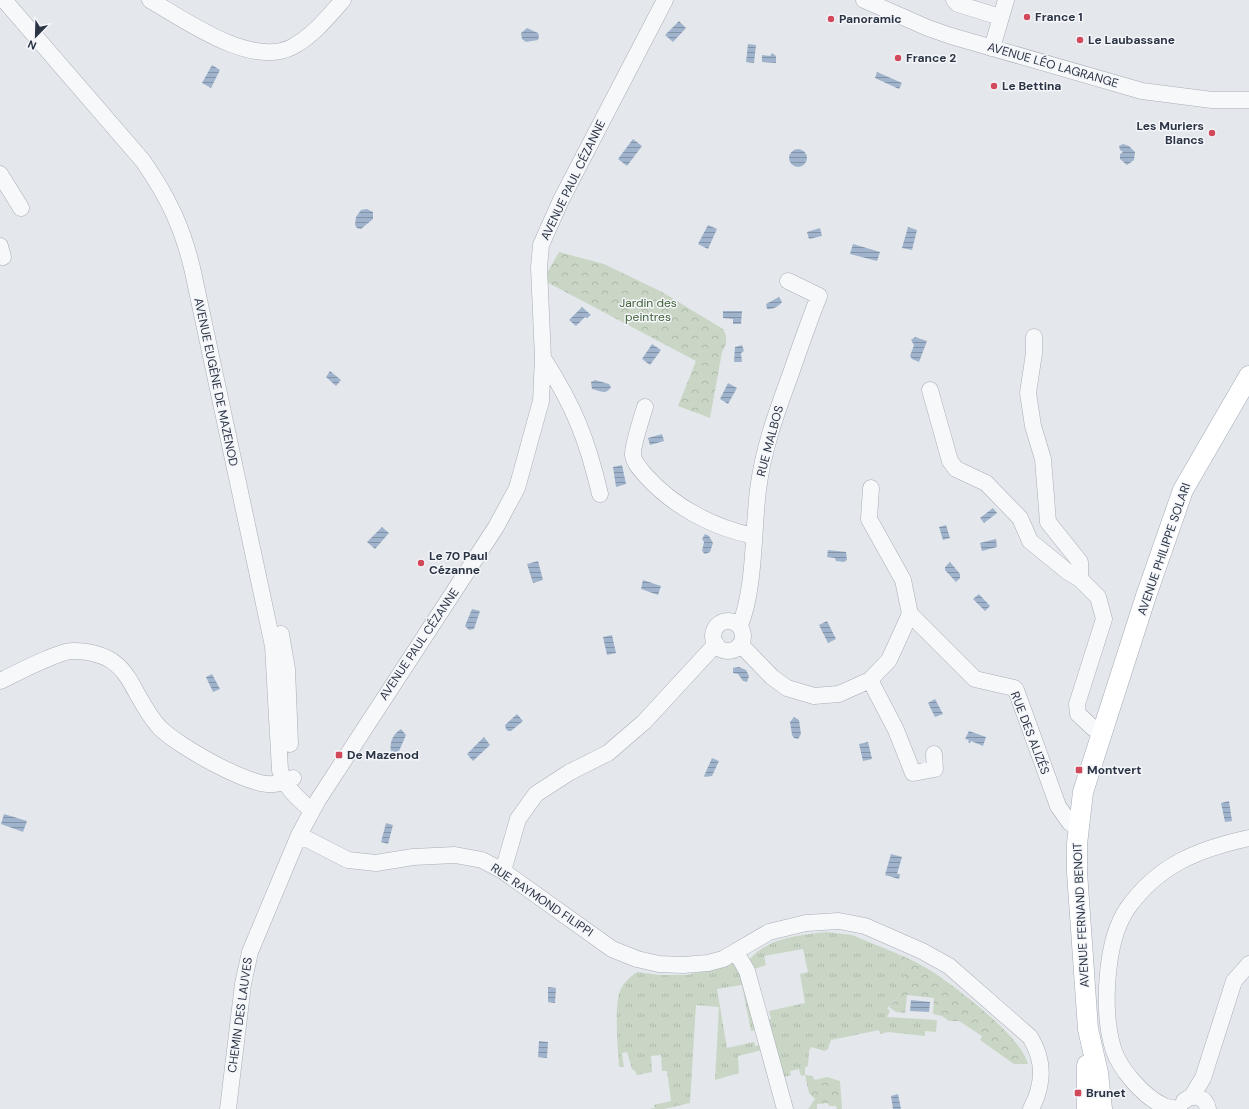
<svg xmlns="http://www.w3.org/2000/svg" width="1249" height="1109" viewBox="0 0 1249 1109" font-family="'DM Sans',sans-serif">
	<defs>
		<pattern id="grass-tufts" width="24" height="20" patternUnits="userSpaceOnUse"><rect width="24" height="20" fill="#c9d6c5"/><path d="M3 7l-1-3M5 7V3M7 7l1-3M15 17l-1-3M17 17v-4M19 17l1-3" fill="none" stroke="#adb8ab"/></pattern>
		<pattern id="forest-crowns" width="20" height="18" patternUnits="userSpaceOnUse"><rect width="20" height="18" fill="#c9d6c5"/><path d="M2 6a3 3 0 1 1 6 0M12 15a3 3 0 1 1 6 0" fill="none" stroke="#adb8ab"/></pattern>
		<pattern id="water-rules" width="6" height="5" patternUnits="userSpaceOnUse"><rect width="6" height="5" fill="#9fb4cc"/><path d="M0 2.5h6" fill="none" stroke="#8293a7"/></pattern>
	</defs>
	<rect width="100%" height="100%" fill="#e4e7ec"/>
	<path fill="url(#grass-tufts)" d="M826 932 852 935 898 954C901 958 902 961 903 966 908 988 902 993 887 1008L890 1011 887 1017 937 1020 936 1032 925 1031V1036L888 1032 880 1034 879 1030 831 1040 828 1049 825 1051 811 1047 809 1051 808 1066 805 1067V1075L801 1076 799 1069 790 1071 791 1075 784 1077 766 1020 771 1019 769 1011 805 1003 800 974 808 972 803 949 764 956 766 965 751 970 749 960C767 938 799 935 826 932Z
		M737 963 760 1029 751 1031 742 985 717 989 727 1048 754 1042 755 1046 762 1045V1050L738 1056 739 1073 715 1080 719 1007 696 1005 690 1103 664 1109H649L655 1108 654 1105 671 1101 667 1071H662L661 1055 651 1056 652 1072 637 1075 635 1071 632 1069 627 1052 622 1053 624 1067H619C618 1049 614 1007 620 991 623 983 630 977 637 972L659 975H687Z"/>
	<path fill="url(#forest-crowns)" d="M559 252 604 264 662 292 723 329C728 336 727 345 722 352L710 418 678 406 696 361 543 280Z
		M898 954C910 959 922 965 933 972 958 989 1021 1036 1028 1064H1014L980 1040 982 1036 959 1021H949L942 1016 933 1014 934 998 907 995 905 1013 896 1012 889 1007C900 995 908 986 903 969 902 963 902 958 898 954Z
		M805 1075 812 1076 815 1080 827 1077 840 1081 842 1109H837L836 1106H829L828 1103 817 1104V1109H808L815 1099 809 1093Z"/>
	<path fill="url(#water-rules)" d="M679 21 686 28 673 42 665 35Z
		M527 28 538 33 539 36 538 40 526 42 522 39 521 33Z
		M748 44 756 45 754 63 746 62Z
		M772 53 776 56V63L762 62V55L770 56Z
		M212 65 220 70 211 88 202 83Z
		M877 72 902 83 899 89 875 78Z
		M633 139 642 146 627 166 618 159Z
		M1123 144 1129 146 1135 152 1134 160 1127 165 1120 159V154L1123 152 1120 150 1119 146Z
		M789 158a9 9 0 1 1 18 0a9 9 0 1 1-18 0Z
		M367 209 373 212V219L361 229 357 228 355 225 356 217 361 210Z
		M708 225 717 229 708 249 698 244Z
		M908 227 917 230 912 250 902 248Z
		M820 228 822 236 809 239 807 232Z
		M853 244 880 252 877 261 850 254Z
		M779 297 782 302C779 306 773 310 767 309L766 304Z
		M582 307 591 315 587 318 585 317 576 326 569 320Z
		M723 311H742L741 324H733V319L723 318Z
		M915 337 927 341 919 362 912 359 910 356 914 345 911 340Z
		M652 344 661 350 650 365 642 359Z
		M742 345 744 351 741 353 742 362H734L735 347Z
		M330 371 341 380 336 386 326 377Z
		M595 380 609 384 611 387C606 396 599 390 592 389L591 382Z
		M728 383 737 388 728 404 720 399Z
		M662 434 664 441 650 445 648 438Z
		M622 465 626 484 616 487 613 467Z
		M993 508 997 513 984 523 980 518Z
		M946 525 950 538 943 540 939 527Z
		M382 527 389 533 375 549 367 542Z
		M705 534 709 536 713 543 710 552 705 554 702 551 704 542 702 539Z
		M996 539 997 547 982 551 980 543Z
		M828 550 846 552 847 560 844 562 836 561 835 558 827 557Z
		M538 561 543 580 533 583 527 564Z
		M950 562 960 574V578L956 582 945 570V567Z
		M643 580 661 586 658 595 641 589Z
		M979 594 990 606 985 611 973 599Z
		M472 609 480 611 474 629 469 630 465 626Z
		M827 621 836 639 828 643 819 625Z
		M612 635 616 653 607 655 603 637Z
		M739 667 746 670 749 676 747 682 743 681 738 674 733 673V668Z
		M212 674 220 689 213 692 206 677Z
		M935 699 943 714 935 717 928 703Z
		M517 714 523 721 511 731H508L506 729 505 725Z
		M794 717 799 720 801 734 798 739 794 738 792 735 790 722Z
		M401 729 406 735 399 751 396 752 391 751C389 742 394 733 401 729Z
		M969 731 986 737 983 746 971 741 970 743 968 742 969 740 965 739Z
		M484 737 490 745 473 761 467 754Z
		M868 742 872 759 863 761 859 744Z
		M712 758 719 761 712 776 705 777 704 776Z
		M1229 801 1232 821 1225 822 1221 803Z
		M4 814 27 821 23 832 1 824Z
		M386 823 393 825 388 844 381 842Z
		M891 854 902 857 897 874H900L899 879 885 875Z
		M548 987 556 988 555 1003 548 1002Z
		M911 1000 930 1002 929 1012 910 1011Z
		M539 1041 548 1042 547 1058 538 1057Z
		M898 1094 901 1109H893L891 1096Z"/>
	<g fill="none" stroke-linecap="round" stroke-linejoin="round">
		<defs>
			<path id="minor" d="M4 0 143 161C168 197 183 228 193 272L273 646 280 770C285 788 299 799 312 811
				M150 0C185 20 251 68 292 47 313 36 328 17 343 0
				M864 0 928 28 951 36 1142 91 1212 100H1249
				M954 0 958 4 1000 17
				M992 48 1006 0
				M0 174 21 208
				M0 246 3 257
				M1034 337V353L1028 393 1033 426 1043 459 1048 522 1080 562V579L1098 597 1104 619 1077 704 1078 714 1093 728 1102 732
				M543 358C574 406 587 439 600 494
				M930 390 950 461 956 469 986 483 1020 518 1030 541 1068 572 1080 579
				M645 407C642 417 632 447 633 455 634 463 641 470 646 476 674 507 714 528 754 536
				M910 614 975 679 1014 688 1016 690 1058 806 1070 823 1078 827
				M713 636a15 15 0 1 1 30 0a15 15 0 1 1-30 0Z
				M740 625C755 589 753 530 758 490 763 449 777 411 791 373 800 347 809 321 819 296L788 281
				M281 634 287 669 290 744
				M741 645 772 677 787 688 814 696 839 694 870 680 889 660 910 614 903 580 869 519 871 488
				M870 680 896 730 913 773 935 769 934 754
				M0 681C15 674 58 651 73 651 134 652 127 692 160 728 177 745 249 787 273 784 280 784 287 780 293 778
				M299 835 348 860 376 863 413 857 455 855 482 860 503 871 612 949 637 959 659 964 683 965 708 963 723 959 769 932 806 923 839 921 865 926 922 951 949 966 1030 1037C1045 1061 1044 1084 1031 1109
				M503 871 518 819 536 794 570 772 608 753 644 722 716 644
				M736 952 747 971 785 1109
				M1192 1096 1203 1078 1234 981 1249 964
				M1184 1101C1194 1093 1206 1097 1208 1109
				M228 1109 243 984 250 952 299 835 318 800 496 527 517 488 541 401 543 358 539 268 541 245 561 200 665 0
				M1179 1109C1174 1108 1168 1108 1164 1106 1144 1097 1119 1069 1113 1048 1102 1011 1105 942 1127 909 1158 865 1198 849 1249 838"/>
			<path id="major" d="M1087 1109V1065
				M1102 1109 1098 1073 1088 1029 1077 872V844L1083 792 1146 596 1183 490 1249 376"/>
		</defs>
		<use href="#minor" stroke="#a9aeb7" stroke-width="17"/>
		<use href="#major" stroke="#a3abb8" stroke-width="21"/>
		<use href="#minor" stroke="#f7f8fa" stroke-width="16"/>
		<use href="#major" stroke="#fff" stroke-width="20"/>
	</g>
	<g fill="#d1495b" stroke="#f4f6f9" stroke-width="1.5">
		<circle cx="1027" cy="17" r="4"/>
		<circle cx="831" cy="19" r="4"/>
		<circle cx="1080" cy="40" r="4"/>
		<circle cx="898" cy="58" r="4"/>
		<circle cx="994" cy="86" r="4"/>
		<circle cx="1212" cy="133" r="4"/>
		<circle cx="421" cy="563" r="4"/>
		<rect x="335" y="751" width="8" height="8" rx="2"/>
		<rect x="1075" y="766" width="8" height="8" rx="2"/>
		<rect x="1074" y="1089" width="8" height="8" rx="2"/>
	</g>
	<g text-anchor="middle" dominant-baseline="central" stroke-width="3" stroke-linejoin="round" paint-order="stroke">
		<g font-size="12" font-weight="bold" fill="#2b3445" stroke="#f4f6f9" text-anchor="start">
			<text x="1035" y="17">France 1</text>
			<text x="839" y="19">Panoramic</text>
			<text x="1088" y="40">Le Laubassane</text>
			<text x="906" y="58">France 2</text>
			<text x="1002" y="86">Le Bettina</text>
			<text x="1204" y="126" text-anchor="end">Les Muriers<tspan x="1204" dy="14">Blancs</tspan></text>
			<text x="429" y="556">Le 70 Paul<tspan x="429" dy="14">Cézanne</tspan></text>
			<text x="347" y="755">De Mazenod</text>
			<text x="1087" y="770">Montvert</text>
			<text x="1086" y="1093">Brunet</text>
		</g>
		<g font-size="12" fill="#2b3445" stroke="#f4f6f9">
			<text transform="translate(1053 65) rotate(16)">AVENUE LÉO LAGRANGE</text>
			<text transform="translate(573 180) rotate(-64)">AVENUE PAUL CÉZANNE</text>
			<text transform="translate(216 382) rotate(78)">AVENUE EUGÈNE DE MAZENOD</text>
			<text transform="translate(770 441) rotate(-75)">RUE MALBOS</text>
			<text transform="translate(1164 549) rotate(-71)">AVENUE PHILIPPE SOLARI</text>
			<text transform="translate(419 644) rotate(-56)">AVENUE PAUL CÉZANNE</text>
			<text transform="translate(1030 733) rotate(69)">RUE DES ALIZÉS</text>
			<text transform="translate(542 900) rotate(34)">RUE RAYMOND FILIPPI</text>
			<text transform="translate(1081 915) rotate(-93)">AVENUE FERNAND BENOIT</text>
			<text transform="translate(240 1015) rotate(-82)">CHEMIN DES LAUVES</text>
		</g>
		<g font-size="12" fill="#3f6138" stroke="#f4f6f9">
			<text x="648" y="303">Jardin des<tspan x="648" dy="14">peintres</tspan></text>
		</g>
	</g>
	<g transform="translate(36 36) rotate(203)" stroke="#f4f6f9" stroke-width="3" paint-order="stroke">
	<path d="M0-3L7 15L0 10L-7 15Z" fill="#2b3445"/>
	<text y="-6" font-size="11" font-weight="bold" text-anchor="middle" fill="#2b3445">N</text>
	</g>
</svg>
